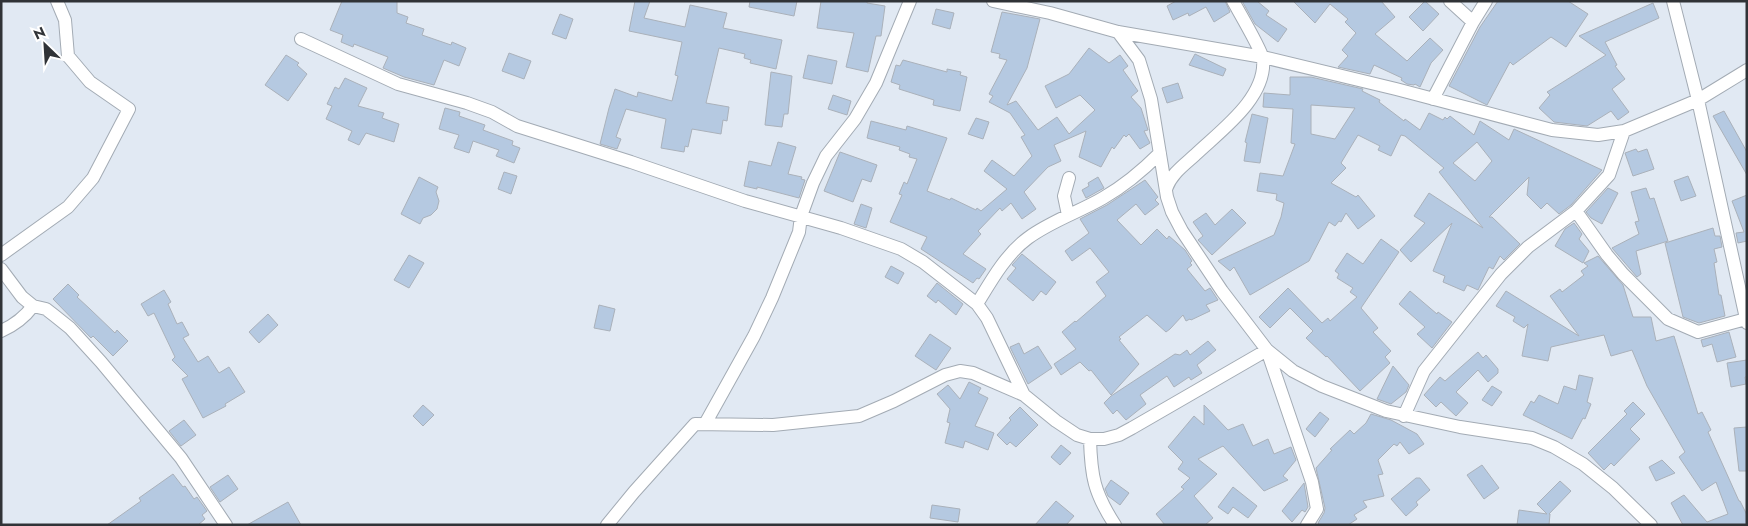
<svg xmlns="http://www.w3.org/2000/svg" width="1748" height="526" viewBox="0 0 1748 526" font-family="Jost,sans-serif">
	<rect width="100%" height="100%" fill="#e1e9f3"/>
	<path fill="#b5c9e1" stroke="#aab1ba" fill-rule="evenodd" d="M342 1H397V13L408 17 406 23 424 29 422 35 451 45 452 42 466 48 459 66 444 60 434 85 404 77 383 68 388 57 354 44 353 47 341 42 343 35 330 30Z
		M635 1H650L644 18 685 27 690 5 727 13 723 28 782 40 776 69 750 63 751 60 744 58 745 54 719 48 706 103 729 107 727 121 723 120 721 134 692 129 688 147 685 146 684 152 661 148 666 119 626 109 616 137 621 139 617 149 600 144 609 108 615 89 637 97 638 92 672 101 678 76 675 75 682 42 629 31Z
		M750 1H797L794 16 749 7Z
		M821 1H867V3L885 6 881 36H876L868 72 846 67 854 33 817 28Z
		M1176 1H1225L1230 12 1214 22 1206 7 1189 16 1188 13 1173 20 1167 6Z
		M1242 1H1257L1269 11 1266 15 1287 29 1278 42 1255 24Z
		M1293 1H1381L1395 17 1375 34 1407 61 1430 38 1443 50 1431 63 1420 87 1415 84 1414 85 1407 84 1401 80 1402 78 1374 65 1370 74 1338 67 1348 56 1342 50 1356 33 1345 22 1348 19 1330 4 1315 23Z
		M1425 1 1439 14 1423 31 1409 17Z
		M1498 1H1568L1588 14 1566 47 1551 37 1513 65 1510 62 1487 105 1449 86 1480 27Z
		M1653 3 1659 18 1605 42 1617 65 1615 66 1625 79 1612 89 1629 112 1618 120 1611 111 1587 126 1554 122 1539 108 1550 95 1547 92 1606 55 1579 36Z
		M936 9 954 13 950 29 932 24Z
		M1002 12 1040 19 1027 68 1007 105 1016 101 1038 130 1057 117 1069 134 1095 110 1080 95 1056 108 1045 86 1069 74 1089 48 1109 63 1120 55 1128 66 1123 70 1138 91 1131 97 1141 108 1148 130 1144 131 1150 143 1140 149 1129 134 1126 137 1124 135 1114 149 1112 147 1101 167 1079 157 1086 131 1054 145 1061 161 1048 167 1024 192 1036 209 1022 219 1011 203 1002 211 1000 208 978 231 981 234 963 254 986 269 979 279 977 278 973 283 921 249 927 237 890 222 902 195 899 194 904 182 907 184 917 159 909 157 910 154 899 150 900 147 867 138 871 121 906 130 907 126 947 138 927 191 950 200 951 198 976 210 977 208 981 211 1007 189 984 171 992 160 1014 176 1032 156 1021 137 1025 135 1010 113 989 102 993 96 989 94 1007 60 999 58 1000 54 991 52Z
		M560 14 573 19 566 39 552 34Z
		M509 53 531 61 524 79 502 71Z
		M1195 54 1226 69 1223 76 1189 65Z
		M286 55 299 63 297 65 307 74 288 101 265 85Z
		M808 55 837 61 832 84 803 78Z
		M903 60 947 72V69L961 72 960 75 967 77 960 111 933 105 934 100 899 89 900 85 891 82 896 65 900 66Z
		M771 72 792 76 788 114H784L782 127 765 125Z
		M1290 77H1311L1363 89 1362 91 1380 100 1379 102 1404 121 1405 119 1420 130 1429 113 1443 120 1445 117 1447 119 1450 116 1474 135 1480 121 1509 140 1514 129 1602 170 1571 205 1559 214 1547 203 1541 209 1527 195 1529 177 1489 217H1492L1520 244 1504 260 1500 256 1493 269 1489 267 1478 290 1467 285 1464 291 1443 282 1445 276 1433 271 1452 223 1411 262 1400 250 1425 223 1414 216 1429 193 1483 228 1439 172 1444 168 1405 136 1401 135 1391 156 1378 150 1380 146 1358 135 1341 163 1346 168 1331 183 1356 197 1358 195 1375 216 1358 229 1346 213 1341 222 1339 221 1335 226 1329 222 1309 261 1250 295 1234 267 1230 271 1218 261 1274 235 1281 217 1284 203 1276 200 1277 194 1257 191 1260 173 1283 176 1295 144 1291 143 1293 109 1263 107 1264 93 1290 95ZM1311 105 1355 108 1335 139 1311 134ZM1477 142 1492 161 1475 181 1453 163Z
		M345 78 367 88 358 106 384 113 382 118 399 124 394 142 366 133 359 145 348 140 352 131 326 119 332 106 327 104 335 87 339 89Z
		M1178 83 1183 98 1167 103 1162 88Z
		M833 95 851 101 847 115 828 109Z
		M445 108 460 112 459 116 485 125 483 130 513 141 512 145 520 148 514 163 496 156 499 150 473 141 469 153 454 148 459 135 439 129Z
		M1724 111 1747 152V175L1713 116Z
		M1252 114 1268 118 1260 163 1244 161 1247 143 1245 142Z
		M976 118 989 122 983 139 968 134Z
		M778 142 796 147 788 174 802 177 801 179 805 180 799 198 757 187V189L744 186 749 161 771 166Z
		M1636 149 1638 152 1647 149 1654 169 1633 176 1625 153Z
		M840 152 877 165 871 182 862 179 853 202 824 191Z
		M504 172 517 176 511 194 498 189Z
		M1688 176 1696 196 1681 201 1674 181Z
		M419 177 438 187 436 192 439 201 437 209 431 215 423 218 420 224 401 214Z
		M1098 177 1104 188 1086 198 1082 190 1089 186 1088 183Z
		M1145 180 1158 197 1155 200 1159 204 1145 215 1136 204 1117 220 1141 245 1157 229 1167 239 1169 236 1185 250 1192 261 1190 263 1192 265 1187 269 1205 291 1210 288 1218 300 1206 305 1210 311 1191 320 1190 319 1186 321 1183 315 1170 329 1166 332 1147 315 1119 337 1121 339 1119 340 1139 364 1111 395 1091 370 1089 371 1080 362 1061 375 1054 364 1076 349 1062 332 1075 321 1076 322 1106 296 1096 282 1109 272 1090 248 1072 261 1065 251 1089 233 1080 219 1107 205Z
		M1608 188 1618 193 1602 224 1591 218 1586 212Z
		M1646 188 1650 199 1654 198 1668 241 1636 251 1641 274 1637 277 1612 248 1639 234 1635 222 1639 221 1631 192Z
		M1747 195V241L1738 243 1736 233 1744 232 1732 201Z
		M861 204 872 208 866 228 854 224Z
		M1232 209 1246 223 1212 255 1198 240 1203 236 1193 222 1206 213 1215 225Z
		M1574 223 1582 234 1579 239 1589 251 1583 263 1555 246 1565 229Z
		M1713 228 1715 236H1720L1722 247 1714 249 1717 262 1714 263 1719 295H1721L1725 316 1699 323 1683 317 1665 243Z
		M1381 239 1399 252 1361 308 1378 328 1373 332 1391 351 1385 357 1390 363 1360 391 1327 356 1326 357 1306 338 1313 331 1290 308 1270 328 1259 317 1288 288 1322 323 1328 318 1330 321 1357 297 1350 292 1353 288 1337 278 1339 274 1335 271 1347 253 1363 264Z
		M1022 254 1056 282 1046 295 1041 291 1033 301 1007 279 1016 268 1012 265Z
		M409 255 424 263 409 288 394 280Z
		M1598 256 1623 285 1633 317H1651L1656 341 1674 336 1698 414 1702 412 1711 430 1708 432 1739 501H1740L1747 515V525H1683L1671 503 1684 495 1707 522 1728 514 1716 482 1702 491 1679 457 1685 452 1647 386 1632 350 1611 356 1604 335 1551 347 1548 361 1522 356 1528 324 1524 328 1513 321 1515 317 1496 306 1506 291 1579 336 1550 296 1560 289 1562 292 1584 275 1581 271 1588 266 1584 263Z
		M891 266 904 273 898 284 885 277Z
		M937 283 963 304 956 315 938 300 936 303 927 296Z
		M68 284 79 295 77 297 90 309 115 333 117 330 128 341 113 356 93 336 91 338 53 299Z
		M164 290 171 302 168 304 177 324 182 322 189 335 183 338 198 362 208 356 219 373 229 367 245 392 225 404 226 406 203 418 182 379 188 376 172 360 175 357 154 313 148 316 141 304Z
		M1410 291 1437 314 1438 312 1452 322 1432 348 1417 334 1425 327 1399 304Z
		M599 305 615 309 610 331 594 328Z
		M268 314 278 325 259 343 249 332Z
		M1729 332 1736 357 1717 362 1712 344 1703 347 1701 340Z
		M930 334 951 348 936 370 915 356Z
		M1208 341 1216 350 1197 365 1202 373 1191 380 1189 377 1174 387 1167 376 1140 395 1146 404 1126 420 1117 410 1113 414 1104 403 1111 396 1175 354 1180 355 1187 350 1190 355Z
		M1019 343 1024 354 1038 346 1052 368 1028 384 1010 347Z
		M1478 352 1483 358 1486 355 1498 369V373L1488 382 1478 370 1456 392 1468 403 1456 416 1441 402 1436 407 1424 395 1440 377 1445 381Z
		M1747 360V377H1745L1746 384 1731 387 1727 363Z
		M1393 366 1409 385 1406 392 1391 404 1377 399Z
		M1579 375 1593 378 1587 402 1591 404 1585 419 1583 418 1572 439 1523 415 1531 401 1534 403 1539 395 1558 404 1564 386 1576 390Z
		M969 382 981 388 978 393 988 398 975 426 994 433 988 450 965 441 963 448 945 443 950 423 947 422 950 409 937 394 948 385 960 399Z
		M1492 386 1502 392 1492 406 1482 400Z
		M1633 402 1645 414 1630 429 1640 439 1614 466 1611 463 1604 470 1588 453 1627 414 1624 411Z
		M423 405 434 415 423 426 413 416Z
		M1204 405 1228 430 1243 424 1253 446 1268 439 1274 454 1291 447 1296 460 1283 476 1288 480 1264 491 1223 446 1198 459 1217 474 1194 496 1213 518 1205 525H1165L1156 514 1184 489 1181 487 1190 478 1178 469 1183 462 1168 447 1194 416 1204 425Z
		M1020 407 1038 425 1016 447 1010 442 1007 445 997 435 1011 420 1009 418Z
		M1320 412 1329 419 1315 437 1306 429Z
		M1371 414 1391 420 1417 434 1424 444 1409 454 1400 442 1397 446 1394 444 1378 460 1383 474 1378 475 1384 496 1363 501 1367 507 1354 515 1357 519 1348 525H1320L1318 523 1324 513 1325 508 1316 468 1332 450 1330 449 1350 430 1354 434 1366 423Z
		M184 420 196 435 181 446 169 431Z
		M1747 427V471H1739L1734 428Z
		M1061 445 1071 453 1060 465 1051 457Z
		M1662 460 1675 473 1656 481 1649 467Z
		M1482 465 1499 488 1484 499 1467 475Z
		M173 474 183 487 185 486 194 499 197 497 207 511 202 515 205 519 198 525H107L141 501 139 498Z
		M228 475 238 489 220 502 210 487Z
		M1416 478H1420L1430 490 1416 502 1418 505 1406 516 1391 499Z
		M1111 480 1129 493 1120 505 1108 496 1106 491 1105 489Z
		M1560 481 1571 491 1549 514H1550L1549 525H1517L1519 510 1547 514 1537 504Z
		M1304 483 1308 507 1305 512 1302 510 1292 522 1282 511Z
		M1233 487 1257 506 1248 518 1233 507 1228 514 1218 507Z
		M1056 501 1074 516 1066 525H1035Z
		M288 502 301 525H247Z
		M932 505 960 509 958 522 930 518Z"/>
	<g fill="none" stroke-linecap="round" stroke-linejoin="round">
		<defs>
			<path id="minor" d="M993 1 1050 13 1118 32 1263 57 1396 89 1552 130 1598 135 1624 131 1698 100 1747 70
				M1450 1 1473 22
				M1673 1 1698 100 1747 323
				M1118 32 1139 60 1151 99 1167 197 1172 212 1182 231 1222 291 1267 350 1293 371 1322 386 1386 411 1460 427 1532 438 1554 447 1583 464 1613 488 1651 525
				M301 39 398 84 467 103 492 112 517 126 631 162 745 201 841 228 901 249 923 262 977 304 987 318 1024 395
				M1433 99 1473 22 1486 1
				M1166 189C1171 174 1184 165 1195 155 1220 131 1267 98 1263 59 1261 49 1239 12 1233 1
				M1576 211 1607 255 1623 274 1668 319 1698 332 1746 319
				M1068 215 1064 196 1069 178
				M1 255 68 207 93 178 129 109 90 82 68 56 65 20 57 1
				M1 269 22 297 33 306 46 309 55 316 70 328 101 362 181 458 226 525
				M977 304C991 281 1006 254 1028 238 1051 221 1079 212 1103 198 1124 186 1143 170 1160 153
				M1 331C15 325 24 318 33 306
				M1404 416 1424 371 1501 274 1528 247 1576 211 1609 175 1624 131
				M705 424 754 336 772 298 799 232 801 216 813 183 826 156 855 119 876 83 910 1
				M1090 439C1091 476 1094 493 1115 525
				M607 525 634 492 695 424 773 425 859 416 894 401 945 375 960 371 973 373 1024 395 1056 421 1077 435 1090 439H1104L1119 435 1132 428 1267 350 1312 482 1317 509 1307 525"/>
		</defs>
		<use href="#minor" stroke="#a3abb4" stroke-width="14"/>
		<use href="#minor" stroke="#fff" stroke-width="12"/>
	</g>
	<rect width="1748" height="526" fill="none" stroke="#303337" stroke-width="5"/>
	<g transform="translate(45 45) rotate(335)" stroke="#ffffff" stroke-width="4" paint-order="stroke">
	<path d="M0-4L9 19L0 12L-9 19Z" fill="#303337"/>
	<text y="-8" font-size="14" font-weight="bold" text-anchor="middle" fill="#303337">N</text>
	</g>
</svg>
